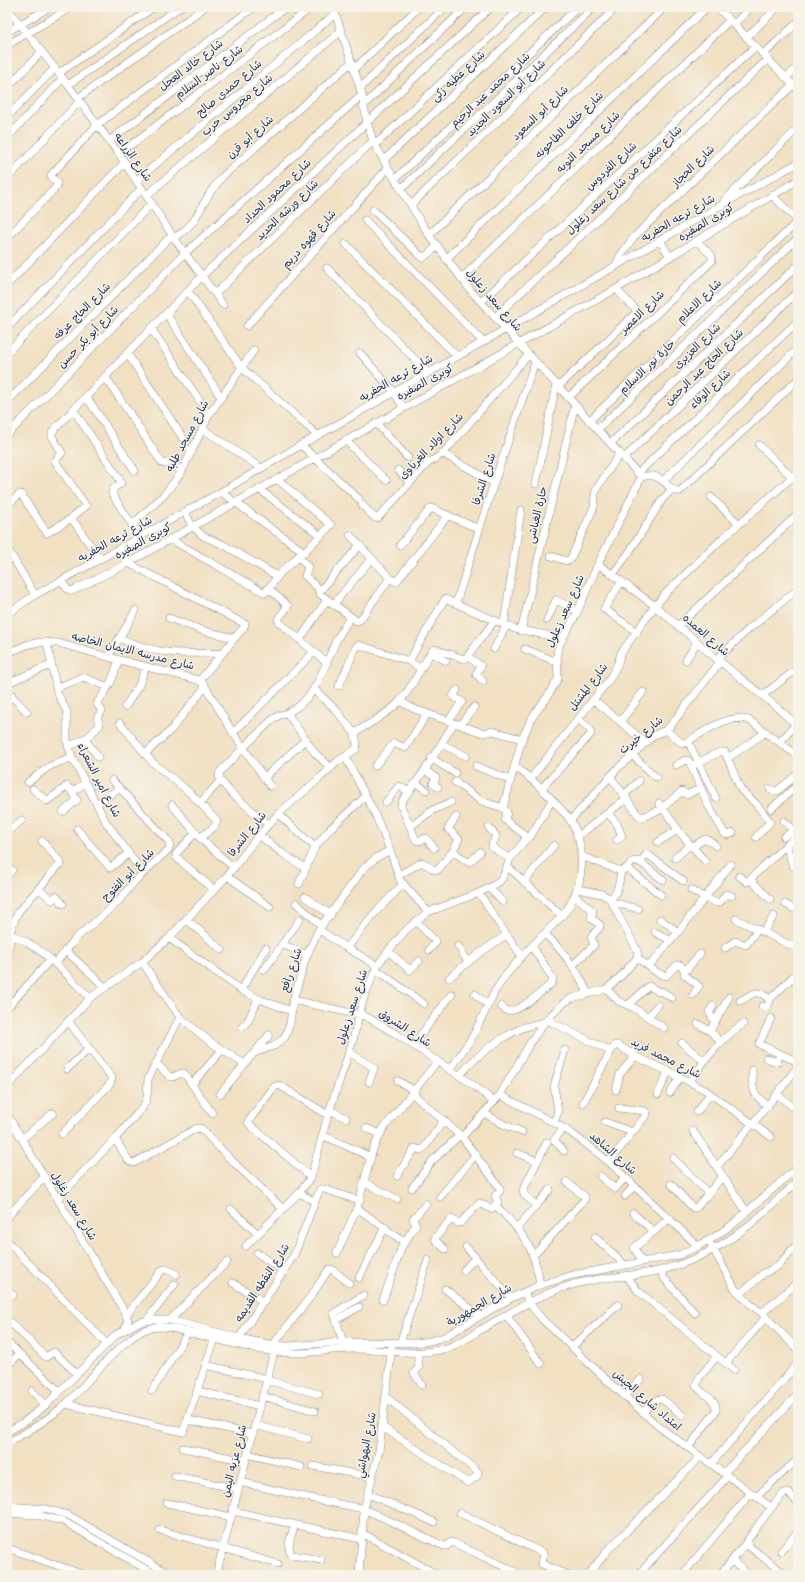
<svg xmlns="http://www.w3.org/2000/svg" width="805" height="1582" viewBox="0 0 805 1582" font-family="'Shantell Sans','Playpen Sans Arabic',sans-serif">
	<rect width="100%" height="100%" fill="#f7f3e8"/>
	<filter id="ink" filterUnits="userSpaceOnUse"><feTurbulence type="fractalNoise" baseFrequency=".025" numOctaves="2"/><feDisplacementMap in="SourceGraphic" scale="8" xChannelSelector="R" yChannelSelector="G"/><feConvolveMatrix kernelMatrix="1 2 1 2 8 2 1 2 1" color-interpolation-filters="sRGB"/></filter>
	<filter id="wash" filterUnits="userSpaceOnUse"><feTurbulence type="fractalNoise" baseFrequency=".012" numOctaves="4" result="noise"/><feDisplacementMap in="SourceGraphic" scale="16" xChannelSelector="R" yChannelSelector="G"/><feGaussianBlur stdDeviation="0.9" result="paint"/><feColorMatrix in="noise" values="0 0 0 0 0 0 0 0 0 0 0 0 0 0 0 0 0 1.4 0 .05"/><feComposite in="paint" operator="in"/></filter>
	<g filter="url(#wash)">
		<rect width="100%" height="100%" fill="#f1e0c2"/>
	</g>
	<g filter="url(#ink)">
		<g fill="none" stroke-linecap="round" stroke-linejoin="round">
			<defs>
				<path id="minor" d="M7 7 20 25
					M717 7 798 90
					M20 24 68 85 119 154 174 238 223 305
					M734 24 751 7
					M7 32 50 7
					M747 37 778 7
					M7 45 72 7
					M764 54 798 22
					M354 69 419 7
					M59 73 154 7
					M786 78 798 66
					M68 85 180 7
					M7 88 42 51
					M360 88 445 7
					M78 98 205 7
					M363 106 466 7
					M7 117 55 68
					M7 138 63 78
					M109 141 286 7
					M375 145 522 7
					M119 154 312 7
					M384 160 546 7
					M7 179 80 101
					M395 179 578 7
					M137 180 335 14
					M401 189 594 7
					M147 195 341 31
					M724 201 798 128
					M411 205 617 7
					M373 210 423 258 438 246
					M365 220 483 342
					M429 235 665 7
					M7 238 57 186V182L52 178 51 175 97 125 254 7
					M174 238 184 231 193 222 211 191 222 177 352 62
					M660 240 670 257
					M346 244 457 356
					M446 259 707 7
					M615 267 620 256 634 237 793 85
					M327 268 427 372
					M461 279 730 20
					M7 285 125 162
					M188 291 242 368 317 435
					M215 294 373 141
					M481 302 756 46
					M166 313 221 397
					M495 317 768 59
					M247 326 388 168
					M7 328 142 188
					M151 328 209 415
					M7 353 152 203
					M127 353 192 452
					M360 353 394 392 403 407
					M105 376 162 463 165 464 171 461 174 462 181 473
					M558 387 636 313 635 309 616 289
					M86 396 135 471
					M568 398 712 261V256L697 241
					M7 402 172 235
					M73 409 120 480 121 483 113 489 112 494 140 537
					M589 421 796 223 795 218 772 195
					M376 423 408 458
					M203 429 261 468
					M598 429 798 238
					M7 435 185 253 362 95
					M345 440 386 480
					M611 443 798 265
					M301 445 359 499
					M759 445 792 477
					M442 453 494 483
					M624 458 798 291
					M398 470 410 483
					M638 473 798 321
					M641 477C645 476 649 475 653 476 664 477 670 493 680 491L798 379
					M663 481 798 348
					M536 484 556 385
					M259 489 321 536
					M221 492 304 552
					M711 497 739 524
					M362 505 375 518H378L428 463 438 457 448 448 528 355
					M7 506 18 495 21 494 47 533 72 518
					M185 512 192 526 203 536 224 545 277 576
					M132 525 164 495 181 473 209 415 254 350
					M350 535 390 578 396 582 448 515
					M170 539 265 593 282 571 304 552 331 525 277 479
					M400 545 431 508 479 529
					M7 548 35 595
					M121 548 128 563 245 624 244 627 200 680
					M298 556 308 567 305 576 318 588 320 594 357 621 360 620 390 578
					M551 556 567 561 570 560 594 507 595 494 597 488 620 453
					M100 559 72 519V517L86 506 55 461 62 453 52 436V432L202 276 491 7
					M598 564 655 606 717 659 774 705 798 726
					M613 574 628 554 662 500 672 489
					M62 581 67 589 72 591 128 563 616 289 798 180
					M622 581 604 609 637 632
					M268 588 288 606 278 619 279 622 327 663
					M319 592 360 545
					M456 603 494 483 535 362
					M333 605 372 558
					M7 614 35 595 221 492 301 445 506 329 718 207 798 163
					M169 618 204 631 235 638
					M547 620 556 600 578 611
					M504 624 521 510
					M678 626 798 514
					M521 631 575 405
					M120 638C154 655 185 654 223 653
					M300 639 327 600
					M47 642 57 692 67 712V741L72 757 106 822 143 873
					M494 649 506 626
					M525 649 557 662
					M7 653 29 644 42 642 58 643 108 657 198 680 204 684 233 733 270 786
					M431 653 446 661
					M108 657 136 610
					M468 657 481 666 476 674 483 681
					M717 659 750 628 798 589
					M686 660 697 642
					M409 661 445 599 515 629 563 638
					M7 683 51 665
					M339 686 356 647 359 645 409 661 420 668
					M56 688 83 677 108 687
					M314 689 336 710 355 734
					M7 691 27 712
					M763 695 798 668
					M594 700 646 743
					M400 701 414 709 483 733 493 731 522 739
					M7 702 12 695
					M125 707 139 685 146 666
					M287 713 315 753 331 768
					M448 721 462 702 453 696 457 690
					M620 722 643 692
					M120 723 152 762 190 793 217 821 215 826 200 838
					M460 725 474 707
					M666 730 683 744C702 734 726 713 749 720L798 756
					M233 733 314 652
					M85 739 98 757
					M688 741 716 798
					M780 742 798 722
					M442 744 466 756
					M68 747 88 737 100 725 97 718 102 711 97 704 111 682 119 660
					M145 754 171 730 205 687
					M632 755 656 777
					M345 756 374 812 390 850 400 880 428 912
					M431 758 455 773
					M728 758 766 732
					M676 765 685 760 689 761 708 805 725 834 728 835 733 833
					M375 766 394 743 405 748 427 714
					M476 766 510 780
					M691 766 720 752H725L741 790 757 805 770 822 756 837
					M425 770 436 778 433 783 438 787
					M610 776 638 815 642 817 660 810 682 791 687 795 700 788
					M264 778 306 739
					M531 778 609 680 618 663 621 653 655 606 666 593 723 538 798 472
					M220 780 231 793 268 824
					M28 782 50 766 72 757
					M455 782 481 801 503 808
					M416 783 426 790
					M542 788 591 734 590 729 578 719
					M33 789 47 801 67 786 72 792
					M770 789 774 791H777L798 774
					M624 795 639 781
					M386 802 399 786 410 792
					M200 803 220 781 219 773 243 748 273 719 280 715 287 713 299 706 309 696 318 682 337 639 350 617
					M659 803 682 835 705 861
					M97 804 119 788
					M172 805 200 838 234 868
					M771 809 794 788 798 787
					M63 812 77 800 72 792 85 783
					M608 813 617 824 622 836 617 840
					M278 814 315 847
					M570 821 617 769 654 735 666 730 670 726 720 662
					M411 826 433 810 451 802
					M489 828 496 836 492 845V847L510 859
					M77 829 110 868 129 853
					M7 832 22 820
					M196 832 176 854V857L214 890
					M259 835 282 853 305 868
					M577 837 627 798
					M784 837 792 831
					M526 839 530 837 552 800
					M658 842 678 830
					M692 847 705 839 709 840 716 846
					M784 847 796 837 792 832 793 829 784 821
					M434 848 426 838 419 841 416 840 401 806 402 801 425 770 454 723
					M453 851 459 839 448 829 456 817
					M581 856 621 871 624 870 634 861 640 862 647 854 683 881
					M675 858 690 845
					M640 862 663 880
					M507 866 562 916
					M627 868 661 895
					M399 875 422 862 433 869 438 870 453 851 466 861 470 862 480 852
					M7 876 12 870
					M227 876 270 907
					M739 876 747 882 784 847 787 848 793 866H798
					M750 879 770 899
					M524 882 554 845
					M299 884 315 847 330 829 366 796
					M489 888 503 902
					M39 889 52 900 56 896 63 904
					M578 889 602 894 610 899 637 950 638 958
					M691 890 704 897 716 903 720 902 726 894 732 896
					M479 893 497 921 522 956
					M305 897 331 915
					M610 899C619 892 619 882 621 871
					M613 902 638 909
					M296 903 322 926
					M785 904 798 911
					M186 919 222 950
					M660 919 678 932
					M736 919 798 949
					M416 921 436 942 429 950
					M319 929C337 944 358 953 377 966
					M764 931 774 916
					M655 932 671 941
					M7 934C41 943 66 975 90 998
					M545 934C563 951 578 970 588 994
					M169 938 241 990 259 999 291 1011
					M282 944 307 955
					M458 946 468 962
					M347 948 373 915 403 884
					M725 948 735 941 746 945 758 929
					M7 950 9 947 11 929 18 912 61 863 42 841
					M65 950 105 987
					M388 951 410 970 419 961
					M142 962 180 1017 209 1041 244 1064
					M55 964 76 938 117 903 134 882 169 849 170 843 112 780
					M573 965 594 945 591 937 600 927V925L591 918 593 911 575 896
					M647 965 656 972 666 976 677 965H680L685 970 687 969 700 954
					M376 969 424 1004
					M264 970 300 919
					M685 970 684 974 686 976 699 986 693 995
					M449 978 477 955 506 935
					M607 989 618 1001 634 1008 664 1028
					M241 990 266 948
					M475 994 488 1005
					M293 1000 365 1016 396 1034 472 1084 494 1102
					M740 1001C754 993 757 988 770 1000
					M628 1005 649 986 659 992 662 991 672 998
					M501 1006C503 1008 506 1011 509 1011 519 1012 545 989 552 983L553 979 532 946
					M713 1006 709 1012 715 1022
					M762 1006 765 1007 768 1006 770 999 798 972
					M7 1008 51 959
					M648 1017 658 1005
					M771 1018 759 1044 798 1062
					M547 1019 553 1023 610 1051 612 1050 615 1045H618L635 1056 680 1077 705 1090 771 1137
					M698 1024 710 1031 721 1042
					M242 1027 248 1021 258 999
					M710 1031 729 997
					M682 1043 704 1061
					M413 1045 452 994
					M349 1052 374 1068 369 1082
					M254 1053 269 1035
					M632 1055 638 1045
					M766 1058 777 1062 780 1054
					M156 1063 170 1077C176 1078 178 1072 184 1073L212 1113
					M67 1069 89 1049
					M450 1070 473 1036 495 991 506 975 522 956 562 916C584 889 588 851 571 821 568 816 563 812 559 807 545 791 531 778 514 766
					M752 1070C753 1090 751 1093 768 1106
					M459 1076C479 1052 513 1026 545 1022
					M398 1081 415 1091
					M689 1082C705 1060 720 1039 743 1024
					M192 1084 222 1050
					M7 1087 90 998 142 962 169 938 227 876 259 835 278 814 321 777 337 762 356 749 357 744 355 734 358 731C371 722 388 714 399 702 413 688 420 667 433 650L435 649 464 659 466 658 495 620
					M616 1090 620 1074 635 1056
					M670 1093 680 1077
					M220 1094 254 1053 274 1046 285 1037 290 1024 293 1000 307 955 319 929 364 868 376 858 390 850
					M413 1094 462 1137 500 1188V1191L495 1196 498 1202 491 1209 480 1203 460 1223H457L452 1219 450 1220 435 1238 436 1241 445 1249
					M658 1094 668 1072
					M500 1095 564 1128 586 1144 609 1162 698 1246
					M778 1095 798 1111
					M583 1103 611 1051
					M330 1110 346 1118
					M697 1112 710 1094
					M484 1113 503 1124 522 1132
					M7 1114 123 1309 128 1320 125 1329
					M605 1122 632 1132
					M554 1123 558 1111 554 1086 565 1050
					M366 1128 380 1134
					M564 1128 554 1140 564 1151
					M693 1131 746 1211
					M62 1134 110 1084 112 1078 68 1021
					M322 1135 371 1157
					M462 1137 500 1095 530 1043 547 1019 565 1002 572 998 607 989 621 976 637 958 647 965H650L675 936 731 864
					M22 1139 53 1113
					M115 1139 129 1161 134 1163 197 1128 202 1129 228 1157 283 1209
					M517 1153 537 1161
					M673 1158 709 1194
					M609 1162 647 1114 645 1111 619 1108
					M717 1167C744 1133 773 1101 798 1066
					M397 1176 415 1148 420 1150 424 1148 444 1120
					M600 1176 615 1189 625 1178
					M311 1177 250 1125 248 1122 274 1087 279 1085 328 1115
					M365 1183 397 1199
					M671 1184 693 1208H696L723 1176
					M412 1188 433 1160 460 1135
					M299 1193 314 1201
					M625 1196 634 1186
					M440 1197 476 1154
					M57 1199 115 1139 143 1107 147 1098 148 1079 180 1017
					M495 1205C522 1231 535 1247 540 1285
					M535 1207 550 1190
					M357 1208 404 1242
					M231 1209 258 1234
					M633 1213 653 1231
					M7 1217 44 1177
					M517 1228 535 1207V1205L524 1194 523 1190 547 1142
					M595 1237 625 1265
					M7 1241 107 1344
					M711 1245 735 1289 750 1304 762 1313 798 1350
					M246 1246 299 1193 311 1177 328 1115 353 1040 359 1014 366 992 377 966 388 951 407 929 428 912 479 893 499 882 503 877 510 859 526 839 525 835 505 820 507 812 503 808 522 739 533 716 546 699 558 679 557 652 559 645 576 615 598 564 639 482 641 477 471 291 429 235 388 168 373 141 367 122 362 95 354 69 333 7
					M466 1247 511 1298
					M257 1253 284 1272
					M337 1253 357 1208 373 1149 383 1129 437 1062
					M534 1255 585 1199V1197L567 1182
					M642 1261 634 1248 670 1218
					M464 1270 475 1258
					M662 1270 663 1277 695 1313
					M626 1275 638 1291 734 1370
					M359 1278 385 1227
					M233 1283 264 1302
					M445 1289 480 1316
					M7 1290 13 1295
					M524 1292 529 1303 543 1320 610 1383 658 1426 771 1507
					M740 1294 764 1273 777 1267 798 1243
					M383 1300 402 1246 416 1225 413 1219 426 1204
					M762 1313 798 1282
					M127 1314 162 1270 166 1269 176 1274
					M506 1315 541 1364
					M7 1319 46 1357 54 1352 77 1374
					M170 1320 227 1262
					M336 1320 359 1307
					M146 1321 175 1284
					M239 1338 294 1255 320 1189H324L360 1201
					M7 1342 60 1392
					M343 1342 334 1313 364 1295
					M400 1343 428 1260
					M273 1345 311 1296 329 1269 333 1270 349 1283
					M572 1347 618 1305
					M417 1353 419 1367 414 1373 422 1385
					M726 1363 766 1317
					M206 1365 267 1379
					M7 1367 19 1354
					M266 1380 319 1394
					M32 1391 46 1405
					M152 1391 188 1332
					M197 1391 260 1406
					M262 1396 315 1411
					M624 1396 641 1379
					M66 1404 183 1432 215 1338
					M643 1412C649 1407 654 1398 662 1399L682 1415
					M188 1420 252 1434
					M255 1425 308 1439
					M381 1426 468 1483 478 1475V1472L386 1397
					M7 1432 24 1422 46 1405 117 1334 139 1322 151 1320H170L239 1338 273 1345 288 1346 343 1342 415 1343 430 1341 444 1337 511 1298 540 1285 573 1275 679 1255 698 1246 716 1236 733 1224 798 1167
					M7 1443C28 1432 48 1420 66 1404 86 1385 123 1337 147 1329 160 1324 177 1329 190 1333 224 1340 259 1353 294 1353 314 1353 333 1349 352 1349 386 1348 419 1359 452 1346 462 1342 471 1336 480 1330 507 1315 533 1298 562 1288 595 1276 629 1278 662 1270 693 1262 724 1245 748 1226 766 1212 781 1196 798 1181
					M183 1448 246 1461
					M688 1448 716 1411C718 1398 701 1395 696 1385L699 1378 717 1356
					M247 1454 301 1467
					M711 1464 798 1363
					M313 1466 372 1477
					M724 1473 798 1394
					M175 1476 238 1489
					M240 1482 314 1499 364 1509 444 1546H447L451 1542 454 1543 522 1575
					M368 1494 434 1522
					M756 1497 798 1459
					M167 1503 231 1517
					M7 1506 47 1509 68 1515 171 1575
					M233 1511 361 1539
					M7 1513 37 1515 63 1521 156 1575
					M460 1513 543 1553V1555L541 1562 542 1564 567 1575
					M295 1525C292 1533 285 1548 292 1555L321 1560
					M160 1530 278 1564
					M362 1533 438 1575
					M746 1544 786 1575
					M7 1548 85 1575
					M781 1551 798 1531
					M732 1561 749 1575
					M217 1571 231 1575
					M216 1575 274 1352
					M359 1575 364 1509 379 1451 392 1346
					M588 1575 608 1550 700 1457
					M638 1575 728 1476
					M682 1575 751 1493
					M719 1575C744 1550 760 1518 784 1493H789L798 1503"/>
			</defs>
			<use href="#minor" stroke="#868890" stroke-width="8"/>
			<use href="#minor" stroke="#fff" stroke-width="7"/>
		</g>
	</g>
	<g text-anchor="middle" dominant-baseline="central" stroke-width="3" stroke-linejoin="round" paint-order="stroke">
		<g font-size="11" fill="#1b2f5e" stroke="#f7f3e8">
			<text transform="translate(191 65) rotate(-37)">شارع خالد العجل</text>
			<text transform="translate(209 72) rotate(-37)">شارع ناصر السلام</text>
			<text transform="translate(458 76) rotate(-43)">شارع عطيه زكى</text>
			<text transform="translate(229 88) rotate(-40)">شارع حمدى صالح</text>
			<text transform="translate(490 90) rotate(-43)">شارع محمد عبد الرحيم</text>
			<text transform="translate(506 98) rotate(-44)">شارع أبو السعود الجديد</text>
			<text transform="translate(237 105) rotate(-40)">شارع محروس حرب</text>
			<text transform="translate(540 113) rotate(-44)">شارع أبو السعود</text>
			<text transform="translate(569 125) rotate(-44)">شارع خلف الطاحونه</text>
			<text transform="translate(250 137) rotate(-42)">شارع أبو قرن</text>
			<text transform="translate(588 142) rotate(-44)">شارع مسجد التوبه</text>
			<text transform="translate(133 157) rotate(55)">شارع الزراعه</text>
			<text transform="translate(611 166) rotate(-43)">شارع الفردوس</text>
			<text transform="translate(693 166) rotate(-44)">شارع الحجاز</text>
			<text transform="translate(624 180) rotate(-43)">شارع متفرع من شارع سعد زغلول</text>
			<text transform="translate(277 191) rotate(-43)">شارع محمود الحداد</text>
			<text transform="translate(287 210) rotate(-44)">شارع ورشه الحديد</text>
			<text transform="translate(678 218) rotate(-30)">شارع ترعه الحفريه</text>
			<text transform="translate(706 222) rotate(-31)">كوبرى الصفيره</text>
			<text transform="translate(309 239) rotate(-48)">شارع قهوه دريم</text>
			<text transform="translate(494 300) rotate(49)">شارع سعد زعلول</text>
			<text transform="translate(699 301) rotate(-44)">شارع الاعلام</text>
			<text transform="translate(82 311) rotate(-45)">شارع الحاج عرفه</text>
			<text transform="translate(642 312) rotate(-44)">شارع الاعصر</text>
			<text transform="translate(88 337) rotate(-46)">شارع أبو بكر حسن</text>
			<text transform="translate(697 346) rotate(-44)">شارع العزيرى</text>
			<text transform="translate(647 367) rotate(-44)">حارة نور الاسلام</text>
			<text transform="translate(704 367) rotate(-44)">شارع الحاج عبد الرحمن</text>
			<text transform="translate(396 378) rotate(-30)">شارع ترعه الحفريه</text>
			<text transform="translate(425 382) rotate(-29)">كوبرى الصفيره</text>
			<text transform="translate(710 389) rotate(-43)">شارع الوفاء</text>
			<text transform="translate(187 436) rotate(-62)">شارع مسجد طلبه</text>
			<text transform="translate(431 446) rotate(-46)">شارع اولاد الغرباوى</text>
			<text transform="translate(484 479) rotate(-72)">شارع الشرفا</text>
			<text transform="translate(537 515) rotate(-77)">حارة الغباشى</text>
			<text transform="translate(115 539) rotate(-29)">شارع ترعه الحفريه</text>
			<text transform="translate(143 541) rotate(-29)">كوبرى الصفيره</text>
			<text transform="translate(565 611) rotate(-66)">شارع سعد زعلول</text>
			<text transform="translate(706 635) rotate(41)">شارع العمده</text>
			<text transform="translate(133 651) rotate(14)">شارع مدرسه الايمان الخاصه</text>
			<text transform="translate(588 687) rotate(-53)">شارع المشتل</text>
			<text transform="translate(641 735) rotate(-39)">شارع خيرت</text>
			<text transform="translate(99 780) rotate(63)">شارع امير الشعراء</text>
			<text transform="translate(247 834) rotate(-51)">شارع الشرفا</text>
			<text transform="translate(128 875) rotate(-45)">شارع أبو الفتوح</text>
			<text transform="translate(291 970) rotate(-71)">شارع رافع</text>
			<text transform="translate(352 1007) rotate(-72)">شارع سعد زعلول</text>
			<text transform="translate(405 1028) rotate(33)">شارع الشروق</text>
			<text transform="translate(666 1058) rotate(27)">شارع محمد فريد</text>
			<text transform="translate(613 1153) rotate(41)">شارع الشاهد</text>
			<text transform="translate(74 1206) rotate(59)">شارع سعد زغلول</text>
			<text transform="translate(262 1283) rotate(-57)">شارع النقطه القديمه</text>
			<text transform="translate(479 1305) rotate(-30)">شارع الجمهورية</text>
			<text transform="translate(647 1400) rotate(41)">امتداد شارع الجيش</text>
			<text transform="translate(366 1445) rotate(-79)">شارع البهواشي</text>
			<text transform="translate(234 1461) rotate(-76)">شارع عزبه اليمن</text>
		</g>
	</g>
	<rect width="805" height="1582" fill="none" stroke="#f7f3e8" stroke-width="24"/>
</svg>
